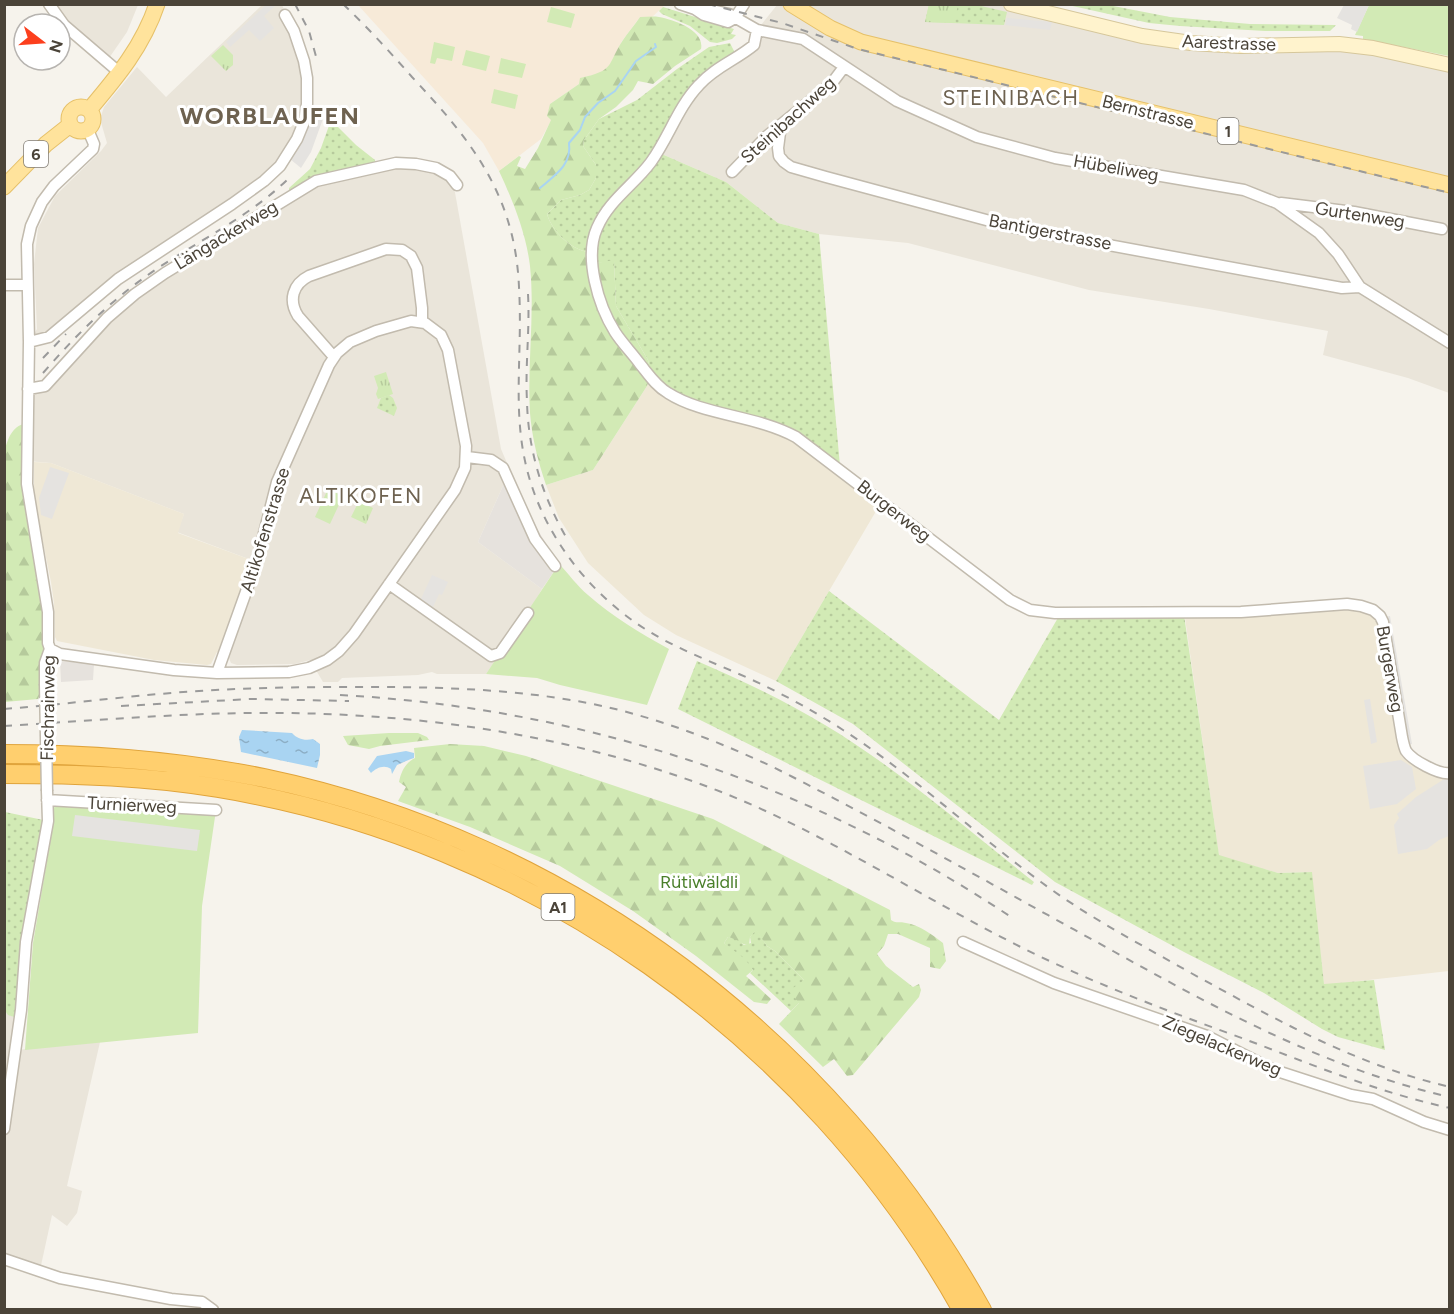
<svg xmlns="http://www.w3.org/2000/svg" width="1454" height="1314" viewBox="0 0 1454 1314" font-family="Figtree,sans-serif">
	<defs>
		<pattern id="grass-dots" width="8" height="8" patternUnits="userSpaceOnUse" patternTransform="scale(1.5)"><rect width="8" height="8" fill="#d2eab5"/><path d="M2 2h.1M6 6h.1" fill="none" stroke="#b6ca9c" stroke-width="1.8" stroke-linecap="round"/></pattern>
		<pattern id="forest-firs" width="22" height="20" patternUnits="userSpaceOnUse" patternTransform="scale(1.5)"><rect width="22" height="20" fill="#d2eab5"/><path d="M5 1l3.5 6h-7zM16 11l3.5 6h-7z" fill="#b6ca9c"/></pattern>
		<pattern id="park-tufts" width="24" height="20" patternUnits="userSpaceOnUse" patternTransform="scale(1.5)"><rect width="24" height="20" fill="#d2eab5"/><path d="M3 7l-1-3M5 7V3M7 7l1-3M15 17l-1-3M17 17v-4M19 17l1-3" fill="none" stroke="#b6ca9c"/></pattern>
		<pattern id="water-ripples" width="26" height="14" patternUnits="userSpaceOnUse" patternTransform="scale(1.5)"><rect width="26" height="14" fill="#a9d4f2"/><path d="M2 4q2-2 4 0t4 0M15 11q2-2 4 0t4 0" fill="none" stroke="#8caec5"/></pattern>
	</defs>
	<rect width="100%" height="100%" fill="#f6f3ec"/>
	<path fill="#eae5da" d="M49 5H138L127 32 107 61Z
		M262 5H282L294 31 307 104 285 159 70 320 29 342 37 329 34 264 38 228 55 196 101 151 107 143 100 119 104 107 137 67 166 97Z
		M777 5H1007L1109 34 1330 44 1449 65V393L1408 378 1323 355 1328 331 1209 309 1089 290 908 243 819 234 778 223 726 182 657 152 691 95 752 47 757 30Z
		M396 163 436 168 454 187 501 449 510 470 478 542 542 589 528 613 486 674H437L432 672 418 675 342 678 338 682H323L310 660 295 664 237 665 231 663 228 656 262 564 177 532 184 514 51 463 27 461 28 389H37L135 294 316 181Z
		M4 1011 9 1015 20 1019 16 1050 100 1042 67 1186 82 1191 77 1213 67 1226 52 1215 40 1270 5 1259Z"/>
	<path fill="#f7ead8" d="M358 5H665L652 17H640L622 41 611 64 606 70 601 73 581 78 579 84 550 104 552 119 541 139 499 171 483 143Z"/>
	<path fill="#e6e2dd" d="M510 470 537 529 559 564 542 589 478 542Z
		M60 661 94 664 93 680 61 682Z"/>
	<path fill="#efe8d6" d="M650 377 774 426 882 501 776 681 676 635 644 615 588 563 559 518 546 485 593 470 647 386Z
		M34 462 51 463 184 514 178 533 254 561 220 653 217 652 211 664 207 665 154 660 57 641 55 637 54 603 51 582 34 498Z
		M1337 604 1377 613 1406 751 1449 773V971L1324 985 1311 872 1278 873 1219 856 1184 611Z"/>
	<path fill="url(#grass-dots)" d="M929 5H977L1007 12 1004 25 925 22Z
		M1068 5H1108L1170 17 1250 24 1336 25 1330 31H1265L1180 26 1149 23Z
		M663 7 734 29 731 34 736 35 732 39 717 43 710 42 690 26 662 14 659 11Z
		M730 43 735 53 716 65 652 155 617 193 588 252C570 249 552 231 547 214L561 200 580 195 589 190 596 178V165L583 146 584 140 599 119 637 100 677 69 709 47Z
		M331 120 356 145 375 160 376 167 316 181 289 197V188L310 169 321 148Z
		M657 152 726 182 778 223 819 234 840 466 810 443 682 398 651 374 648 360 616 306 614 261 591 264 596 229Z
		M389 395 393 398 397 408 394 416 377 408 381 398Z
		M829 591 999 720 1059 616 1184 615 1219 855 1278 873 1312 872 1324 984 1374 980 1385 1050 1338 1037 1322 1029 1264 993 1184 952 1055 882 853 724 776 681Z
		M697 661C741 680 784 700 825 725 897 768 967 829 1034 882L1032 885 678 709Z
		M5 812 48 821 20 1019 8 1015 5 1011Z
		M756 929 767 946 775 951 804 980 799 1003 791 1011 750 973 753 970 724 943 728 937 736 938 744 945 751 943 750 937Z"/>
	<path fill="url(#forest-firs)" d="M640 17C646 17 653 16 659 17 674 20 705 30 701 49L675 66 653 84 638 81 633 90 616 107 599 119 584 140 583 146 596 165V178L589 190 580 195 561 200 547 214C552 231 570 249 588 252L591 264 614 260 616 306 648 360 651 374 647 386 593 470 546 485C538 461 532 438 530 413 527 364 535 315 530 266 526 233 513 201 499 171L519 156 521 157 517 166 525 169 538 148 551 120 547 116 550 104 579 84 580 78C616 70 606 66 623 40 628 32 635 25 640 17Z
		M28 423 27 484 47 595 45 684 38 699 5 702V449C9 436 13 425 28 423Z
		M389 733H418L427 737 429 740 380 746 369 749 348 745 343 736Z
		M450 744 484 746 526 756 713 819 890 910 891 920C897 924 900 921 906 923 919 925 933 935 943 943L946 961 940 969 930 967V948L898 934H888L884 946 877 954 886 966 913 987 919 984 921 990 919 997 853 1075 847 1076 834 1059 823 1067 779 1024 799 1003 789 991 804 980 775 951 767 946 756 930 750 937 749 945C741 945 736 938 728 937L724 943 745 959 753 970 746 976 771 999 767 1004 754 1002 696 956 633 911 560 866 470 827 398 801 406 787 399 782C401 772 405 763 415 758L414 748Z"/>
	<path fill="url(#park-tufts)" d="M929 4 958 5 954 23 925 22Z
		M223 45 233 55V65L226 71 211 56Z
		M386 372 393 394 378 399 376 394 378 388 374 376Z
		M360 502 373 508 366 524 351 517 358 503Z"/>
	<path fill="#d2eab5" d="M1369 5H1449V56L1363 39V36L1355 35Z
		M551 7 575 14 571 28 547 22Z
		M434 42 455 47 452 61 437 58 435 64 430 63Z
		M466 50 490 56 486 71 462 65Z
		M501 58 526 64 522 78 498 73Z
		M494 89 518 95 515 109 491 103Z
		M328 489 343 496 330 524 315 517Z
		M559 564C569 574 577 586 588 595 613 617 640 633 669 649L647 705 560 685 537 678 486 674Z
		M55 800 216 810 202 906 198 1033 25 1050 33 943 51 837Z"/>
	<path fill="#e5e3e0" d="M266 5H276L264 16 274 28 260 41 249 30 230 47 226 42Z
		M1344 5H1369L1357 32 1351 29 1352 25 1337 18Z
		M1007 18 1052 22 1050 30 1005 25Z
		M311 111 324 116 311 152 301 168 290 159Z
		M50 467 69 473 52 519 41 515 39 498Z
		M432 575 448 582 442 595 439 594 433 607 420 601Z
		M1390 616 1412 744 1407 745 1385 617Z
		M1370 699 1377 742 1371 744 1364 700Z
		M1401 760 1412 767 1416 789 1397 804 1370 809 1363 766Z
		M1449 776V836L1439 840 1427 849 1398 854 1394 825 1399 818 1397 814 1416 797Z
		M75 815 200 830 197 851 72 836Z"/>
	<path fill="url(#water-ripples)" d="M242 730 292 733C297 739 305 741 313 739L320 744V755L317 768 241 752 239 737Z
		M406 751 414 753V758C408 760 404 762 397 765L392 774 391 769C384 764 376 768 371 773L368 769 377 756Z"/>
	<g fill="none" stroke-linecap="round" stroke-linejoin="round">
		<path stroke="#a9d4f2" stroke-width="2" d="M540 188C555 175 572 165 569 143L580 130 585 117 598 103 615 91 636 61 656 47 655 44"/>
		<defs>
			<path id="street" d="M49 4 64 25 120 73
				M680 4 695 9 704 15 728 22 735 18 744 4
				M695 9H706L729 14 757 30 803 39 897 101 977 137 1055 158 1244 190 1277 203 1319 233 1338 254 1360 287 1450 343
				M757 30 754 45C736 60 715 67 699 85 678 107 669 137 651 162 634 185 609 200 597 228 584 257 598 305 615 332 622 343 632 353 640 364 649 375 656 386 668 393 704 416 756 415 796 437L1010 600 1030 610 1055 613 1241 612 1347 604 1361 606 1373 610 1380 616 1383 622 1402 737C1403 742 1404 747 1406 751 1412 760 1439 775 1450 773
				M781 125 778 148 779 156 784 162 791 167 826 177 1016 228 1342 288 1360 287
				M732 172 767 136 832 83 844 67
				M1281 203 1354 212 1442 229
				M4 285H27
				M29 342 49 337 118 279 232 204 264 181 280 166 297 139 304 122 307 104V78L304 61 294 31 285 15
				M334 357 298 316C288 300 293 284 309 276L386 249 402 250 411 256 417 268 422 308V322
				M28 389 45 386 107 318 135 294 165 273 316 181 396 163 416 164 436 168 450 176 457 185
				M467 457 491 460 503 468 535 539 555 566
				M389 584 491 656 500 653 528 613
				M50 649 60 654 174 670 217 673 289 672 309 668 327 660 339 651 354 634 455 490 465 468 466 446 448 350 441 335 425 323 411 321 376 331 350 342 337 353 329 365 277 482 257 561 217 673
				M45 684V663L50 649 48 643V612L27 484 29 342 27 244 31 226 42 202 54 186 93 149 94 144 88 130
				M47 800 216 810
				M963 942 1054 983 1207 1036 1274 1070 1351 1095 1373 1099 1424 1122 1450 1130
				M4 1129 21 1010 26 942 48 821 47 791
				M4 1259 60 1278 171 1299 202 1302 213 1310"/>
			<path id="secondary" d="M1011 4 1142 36 1191 43 1241 46 1339 44 1373 48 1450 65"/>
			<path id="primary" d="M791 4 830 28 861 42 1450 185
				M69 119a12 12 0 1 1 24 0a12 12 0 1 1-24 0Z
				M89 110C117 77 143 46 157 4
				M4 187 46 144 70 125"/>
			<path id="highway" d="M4 754C92 754 179 761 264 778 569 842 831 1039 982 1310
				M4 774C76 774 147 776 218 788 529 839 808 1035 962 1310"/>
		</defs>
		<use href="#street" stroke="#c2bbae" stroke-width="13"/>
		<use href="#secondary" stroke="#d6c79b" stroke-width="16"/>
		<use href="#primary" stroke="#e6c16a" stroke-width="17"/>
		<use href="#highway" stroke="#e0a43c" stroke-width="20"/>
		<use href="#street" stroke="#fff" stroke-width="10"/>
		<use href="#secondary" stroke="#fff3cd" stroke-width="14"/>
		<use href="#primary" stroke="#ffe39c" stroke-width="15"/>
		<use href="#highway" stroke="#ffcf6e" stroke-width="18"/>
		<path stroke="#9a9a9a" stroke-width="2" stroke-dasharray="8 8" stroke-linecap="butt" d="M295 4 309 31 317 60
			M343 4C367 27 390 52 412 77 472 141 515 195 519 287 524 374 504 440 548 524 574 573 615 614 664 640 696 657 730 669 763 685 790 698 817 713 843 730 913 775 974 833 1041 882 1088 917 1140 944 1191 973 1275 1019 1356 1065 1450 1087
			M708 4 782 23 858 49 1450 193
			M528 294C530 330 525 365 527 401 528 451 543 499 569 542
			M43 358 66 334
			M43 373C78 333 111 300 155 270 200 240 250 216 288 179
			M340 695C581 708 810 783 1011 917
			M121 706 251 699 349 701
			M4 709C69 704 134 695 199 691 258 687 317 687 376 687 449 687 522 690 593 704 656 717 715 740 773 767 888 825 1000 889 1113 951 1219 1010 1330 1070 1450 1097
			M4 726C86 721 167 714 249 713 411 711 577 734 729 795 826 835 914 892 1007 940 1084 980 1165 1010 1247 1040 1313 1065 1380 1093 1450 1108"/>
		<defs>
			<path id="street-bridge" d="M45 684 47 791"/>
		</defs>
		<use href="#street-bridge" stroke="#c2bbae" stroke-width="13" stroke-linecap="butt"/>
		<use href="#street-bridge" stroke="#fff" stroke-width="10"/>
	</g>
	<g text-anchor="middle" dominant-baseline="central" stroke-width="6" stroke-linejoin="round" paint-order="stroke">
		<g fill="#fff" stroke="#817c74" stroke-width="1.5">
			<rect x="1217.5" y="118" width="21" height="26" rx="4.5"/>
			<rect x="24" y="141" width="24" height="26" rx="4.5"/>
			<rect x="541.5" y="894" width="33" height="26" rx="4.5"/>
		</g>
		<g font-size="16" font-weight="bold" fill="#4b4439">
			<text x="1228" y="131">1</text>
			<text x="36" y="154">6</text>
			<text x="558" y="907">A1</text>
		</g>
		<g font-size="18" fill="#4b4439" stroke="#fff">
			<text transform="translate(1229 43) rotate(2)">Aarestrasse</text>
			<text transform="translate(1148 112) rotate(14)">Bernstrasse</text>
			<text transform="translate(788 120) rotate(-42)">Steinibachweg</text>
			<text transform="translate(1116 168) rotate(10)">Hübeliweg</text>
			<text transform="translate(1360 215) rotate(9)">Gurtenweg</text>
			<text transform="translate(1050 232) rotate(11)">Bantigerstrasse</text>
			<text transform="translate(226 235) rotate(-31)">Längackerweg</text>
			<text transform="translate(894 511) rotate(38)">Burgerweg</text>
			<text transform="translate(265 530) rotate(-73)">Altikofenstrasse</text>
			<text transform="translate(1390 669) rotate(80)">Burgerweg</text>
			<text transform="translate(48 708) rotate(-89)">Fischrainweg</text>
			<text transform="translate(132 805) rotate(3)">Turnierweg</text>
			<text transform="translate(1222 1046) rotate(23)">Ziegelackerweg</text>
		</g>
		<g font-size="18" fill="#4a7f2a" stroke="#fff">
			<text x="699" y="882">Rütiwäldli</text>
		</g>
		<g font-size="21" letter-spacing="1.5" fill="#6e6250" stroke="#fff">
			<text x="1011" y="97">STEINIBACH</text>
			<text x="361" y="495">ALTIKOFEN</text>
		</g>
		<g font-size="24" font-weight="bold" letter-spacing="1.5" fill="#6e6250" stroke="#fff">
			<text x="270" y="115">WORBLAUFEN</text>
		</g>
	</g>
	<rect width="1454" height="1314" fill="none" stroke="#4b4439" stroke-width="12"/>
	<g transform="translate(42 42) rotate(107)"><circle r="28" fill="#ffffff" stroke="#b7b4b0" stroke-width="1.5"/>
	<path d="M0-4.5L10 22L0 15L-10 22Z" fill="#fc3f1d"/>
	<text y="-9" font-size="16" font-weight="bold" text-anchor="middle" fill="#4b4439">N</text>
	</g>
</svg>
